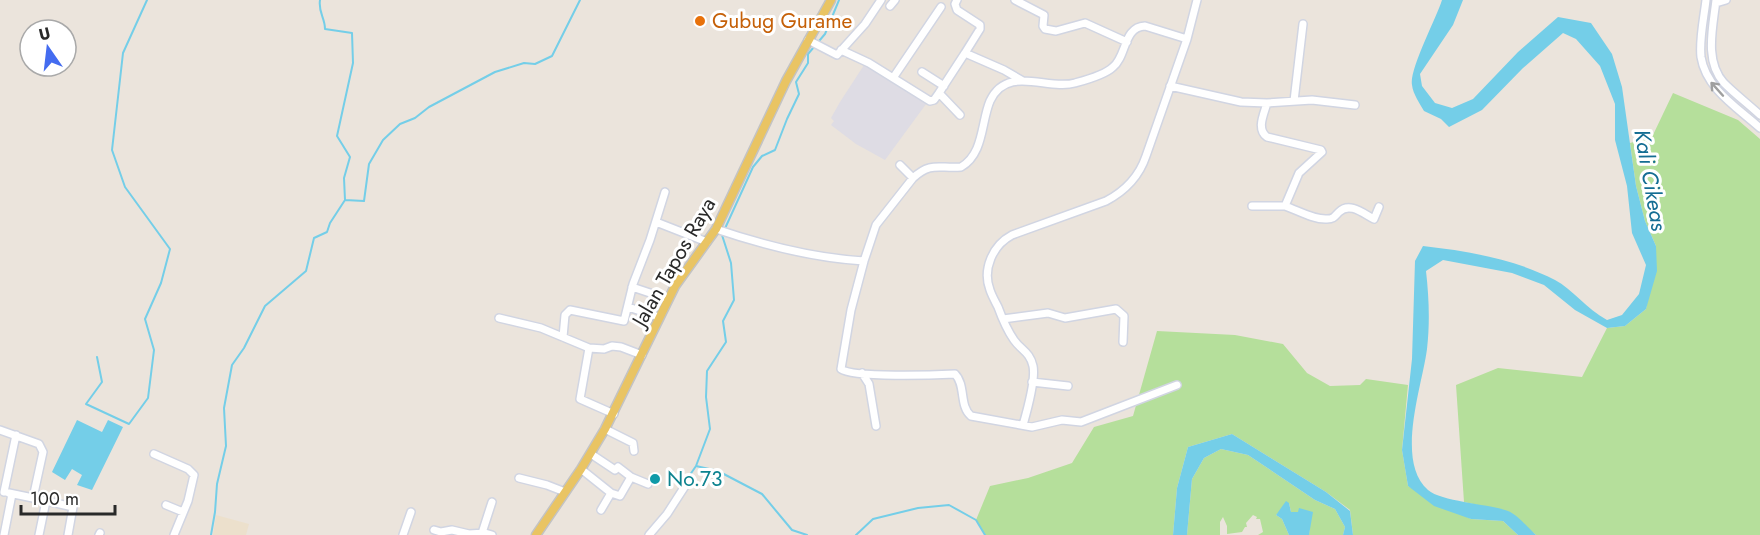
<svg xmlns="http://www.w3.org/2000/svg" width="1760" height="535" viewBox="0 0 1760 535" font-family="Jost,sans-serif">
	<rect width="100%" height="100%" fill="#ebe4dc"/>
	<path fill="#dedce4" d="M866 62 929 100 885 160 856 144 831 125 834 121 831 118 840 102Z"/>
	<path fill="#ece0cc" d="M216 515 249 524 246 535H213Z"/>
	<path fill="#b5df9b" d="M1673 93 1738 120 1760 139V535H1536L1509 512 1464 502 1456 385 1498 368 1582 377 1607 328 1625 326 1646 309 1656 246 1645 221 1636 186 1630 143 1652 137Z
		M1157 331 1235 335 1283 344 1307 373 1330 386 1360 385 1366 379 1408 385 1402 450 1408 486 1471 519 1503 521 1518 535H1353L1350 510 1326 492 1232 434 1188 447 1177 488 1173 535H985L976 520 990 486 1028 478 1072 463 1094 427 1133 416Z
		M1221 449 1248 455 1315 500 1335 509 1345 527 1343 535H1309L1310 525 1298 512H1291L1289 503 1276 515 1282 519 1289 535H1258L1263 532 1260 519H1256L1257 517 1253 515 1246 523 1247 527H1245L1242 532 1227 534V526L1223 517 1220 522V535H1187L1192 479 1204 458Z"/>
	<path fill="#74cee8" d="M1442 0H1463L1453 25 1420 74 1422 86 1435 103 1452 108 1473 99 1518 52 1558 17 1591 23 1612 54 1622 87 1636 186 1645 221 1656 246 1657 271 1646 309 1625 326 1607 328 1575 310 1544 285 1512 273 1443 260 1426 271C1429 298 1430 322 1427 349 1422 387 1395 461 1428 490 1442 502 1490 504 1508 511 1518 515 1528 528 1536 535H1518L1503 521 1471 519 1434 506 1408 486 1402 450 1412 359 1415 261 1423 246C1467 251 1515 259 1555 280 1572 289 1587 309 1607 320L1622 315 1639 294 1646 265 1632 233 1627 186 1615 140V104L1600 66 1576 39 1563 33 1523 68 1482 110 1449 127 1441 119 1424 111C1420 104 1413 94 1412 85 1409 70 1436 19 1442 0Z
		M77 420 102 432 108 420 123 427 92 490 77 485 82 475 72 469 65 480 52 472Z
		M1232 434 1326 492 1350 511 1353 535H1343L1345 527 1335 509 1315 500 1248 455 1221 449 1204 458 1192 479 1187 535H1173L1177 488 1188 447Z
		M1286 501 1289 503 1291 512H1298L1299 508 1313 512 1309 535H1289L1282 519 1276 515Z"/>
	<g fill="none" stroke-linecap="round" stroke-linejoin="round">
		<path stroke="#74cee8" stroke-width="2" d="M320 0C318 12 325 18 325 29L352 33 353 63 337 136 350 157 344 178 345 200
			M97 357 102 382 86 404 129 424 148 398 154 350 145 319 161 283 170 249 125 187 112 150 123 53 147 0
			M696 466 718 471 762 494 792 530 807 535
			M685 482 696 466 710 429 706 397 707 371 726 342 723 321 734 300 731 263 722 235 753 167 762 156 775 150 787 119 799 94 796 82 808 63V54L825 34 839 0
			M211 535 215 512 217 484 226 446 224 408 232 365 244 348 265 306 306 271 314 238 327 232 330 223 345 200 364 201 369 164 383 140 400 124 415 118 429 107 495 72 524 63 535 64 552 56 580 0
			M856 535 873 519 918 508 949 505 976 520 985 535"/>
		<defs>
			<path id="minor" d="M957 0 955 4 957 10 980 25V29L965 53
				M1015 0 1044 15 1043 26 1045 29 1056 31 1085 23 1127 42
				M1706 0C1704 18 1699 39 1701 57 1706 89 1738 108 1760 128
				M1716 0C1713 27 1704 61 1724 83 1735 94 1748 104 1760 115
				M1716 3 1726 0
				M890 6 895 0
				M808 40 837 55 865 24 881 0
				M841 50 869 63 930 101 934 100 939 93
				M922 72 944 86
				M893 78 941 7
				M1170 86 1241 102 1267 103 1312 100 1355 105
				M1294 101 1303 24
				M960 115 939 93 965 53 1004 70 1023 81
				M900 165 913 178
				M1252 206H1285L1299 173 1322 152 1321 150 1267 137C1256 129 1264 114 1267 103
				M1285 206C1297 210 1314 220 1327 219 1334 219 1335 216 1339 212 1350 201 1365 215 1374 219L1379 207
				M656 222 707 242
				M716 229C763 245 814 258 864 261L851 310 841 369C853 378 935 375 955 374 966 385 959 406 971 416L1032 427 1062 420 1081 422 1177 385
				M864 261 876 225 913 178C931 161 940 169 961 167 984 154 981 122 990 101 1007 64 1048 91 1075 83 1086 80 1105 75 1113 67 1127 56 1123 27 1145 26L1187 39
				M632 287 668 299
				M628 307 659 317
				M499 318 541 328 589 348 604 349 612 346 621 347 642 355
				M1003 319 1048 313 1065 318 1116 309 1124 316 1123 342
				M563 337 565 315 570 310 624 321 633 284 650 240 665 192
				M589 348 580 399 614 414
				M862 373 869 384 876 426
				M1032 382 1068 386
				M1023 425C1027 411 1036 380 1033 366 1030 352 1021 350 1014 340 1007 330 1002 318 998 307 995 301 992 296 990 290 982 269 993 245 1012 235L1106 201C1125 191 1139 177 1146 156L1187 39 1197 0
				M605 429 633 443 634 451
				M0 430 39 444 43 452 33 498 73 507 68 535
				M154 454 188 469 194 475 188 501 174 535
				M591 454 615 470 618 467 631 477 648 484
				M581 469 611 493 601 510
				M519 478 547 485 565 492
				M4 492 16 435
				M9 493 33 498
				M611 493 620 496 631 477
				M166 505 183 512
				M434 530 441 532 452 530 469 534 485 533 492 535
				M482 533 492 502
				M4 535 12 494
				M39 535 46 501
				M99 535 100 533
				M403 535 411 512
				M649 535 667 514 687 483"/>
			<path id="major" d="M536 535 581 469 605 429 675 286 716 229 786 81 831 0"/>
		</defs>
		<use href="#minor" stroke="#d1d5e2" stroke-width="10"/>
		<use href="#major" stroke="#c3c3c3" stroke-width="11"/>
		<use href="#minor" stroke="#fff" stroke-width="7"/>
		<use href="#major" stroke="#e9c463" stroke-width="8"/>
	</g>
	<defs><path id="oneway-shaft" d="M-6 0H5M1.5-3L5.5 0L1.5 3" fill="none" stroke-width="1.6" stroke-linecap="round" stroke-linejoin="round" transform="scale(1.5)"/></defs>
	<use stroke="#9f9f9f" href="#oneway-shaft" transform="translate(1717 89) rotate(-132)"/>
	<circle fill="#e8710a" stroke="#fff" stroke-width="2" cx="700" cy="21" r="6"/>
	<circle fill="#0f9aa8" stroke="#fff" stroke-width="2" cx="655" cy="479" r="6"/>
	<g text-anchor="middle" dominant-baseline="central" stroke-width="6" stroke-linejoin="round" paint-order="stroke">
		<g font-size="21" fill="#c56008" stroke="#fff" text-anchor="start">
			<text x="712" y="21">Gubug Gurame</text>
		</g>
		<g font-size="21" fill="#292929" stroke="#fff">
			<text transform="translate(674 262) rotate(-60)">Jalan Tapos Raya</text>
		</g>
		<g font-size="21" fill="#0d838f" stroke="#fff" text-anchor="start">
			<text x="667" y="479">No.73</text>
		</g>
		<g font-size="22" font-style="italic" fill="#146d93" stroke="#fff">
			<text transform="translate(1651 180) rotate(80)">Kali Cikeas</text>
		</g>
	</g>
	<g transform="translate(48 48) rotate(346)"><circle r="28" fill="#ffffff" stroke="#a9a9a9" stroke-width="1.5"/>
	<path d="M0-4.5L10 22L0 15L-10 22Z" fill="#446cf0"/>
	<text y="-9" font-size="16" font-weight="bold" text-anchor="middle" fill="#292929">U</text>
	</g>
	<path d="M21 505v9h94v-9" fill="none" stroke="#292929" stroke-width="3"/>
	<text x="30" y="505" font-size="18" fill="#292929" stroke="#ffffff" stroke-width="4.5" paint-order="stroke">100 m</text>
</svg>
